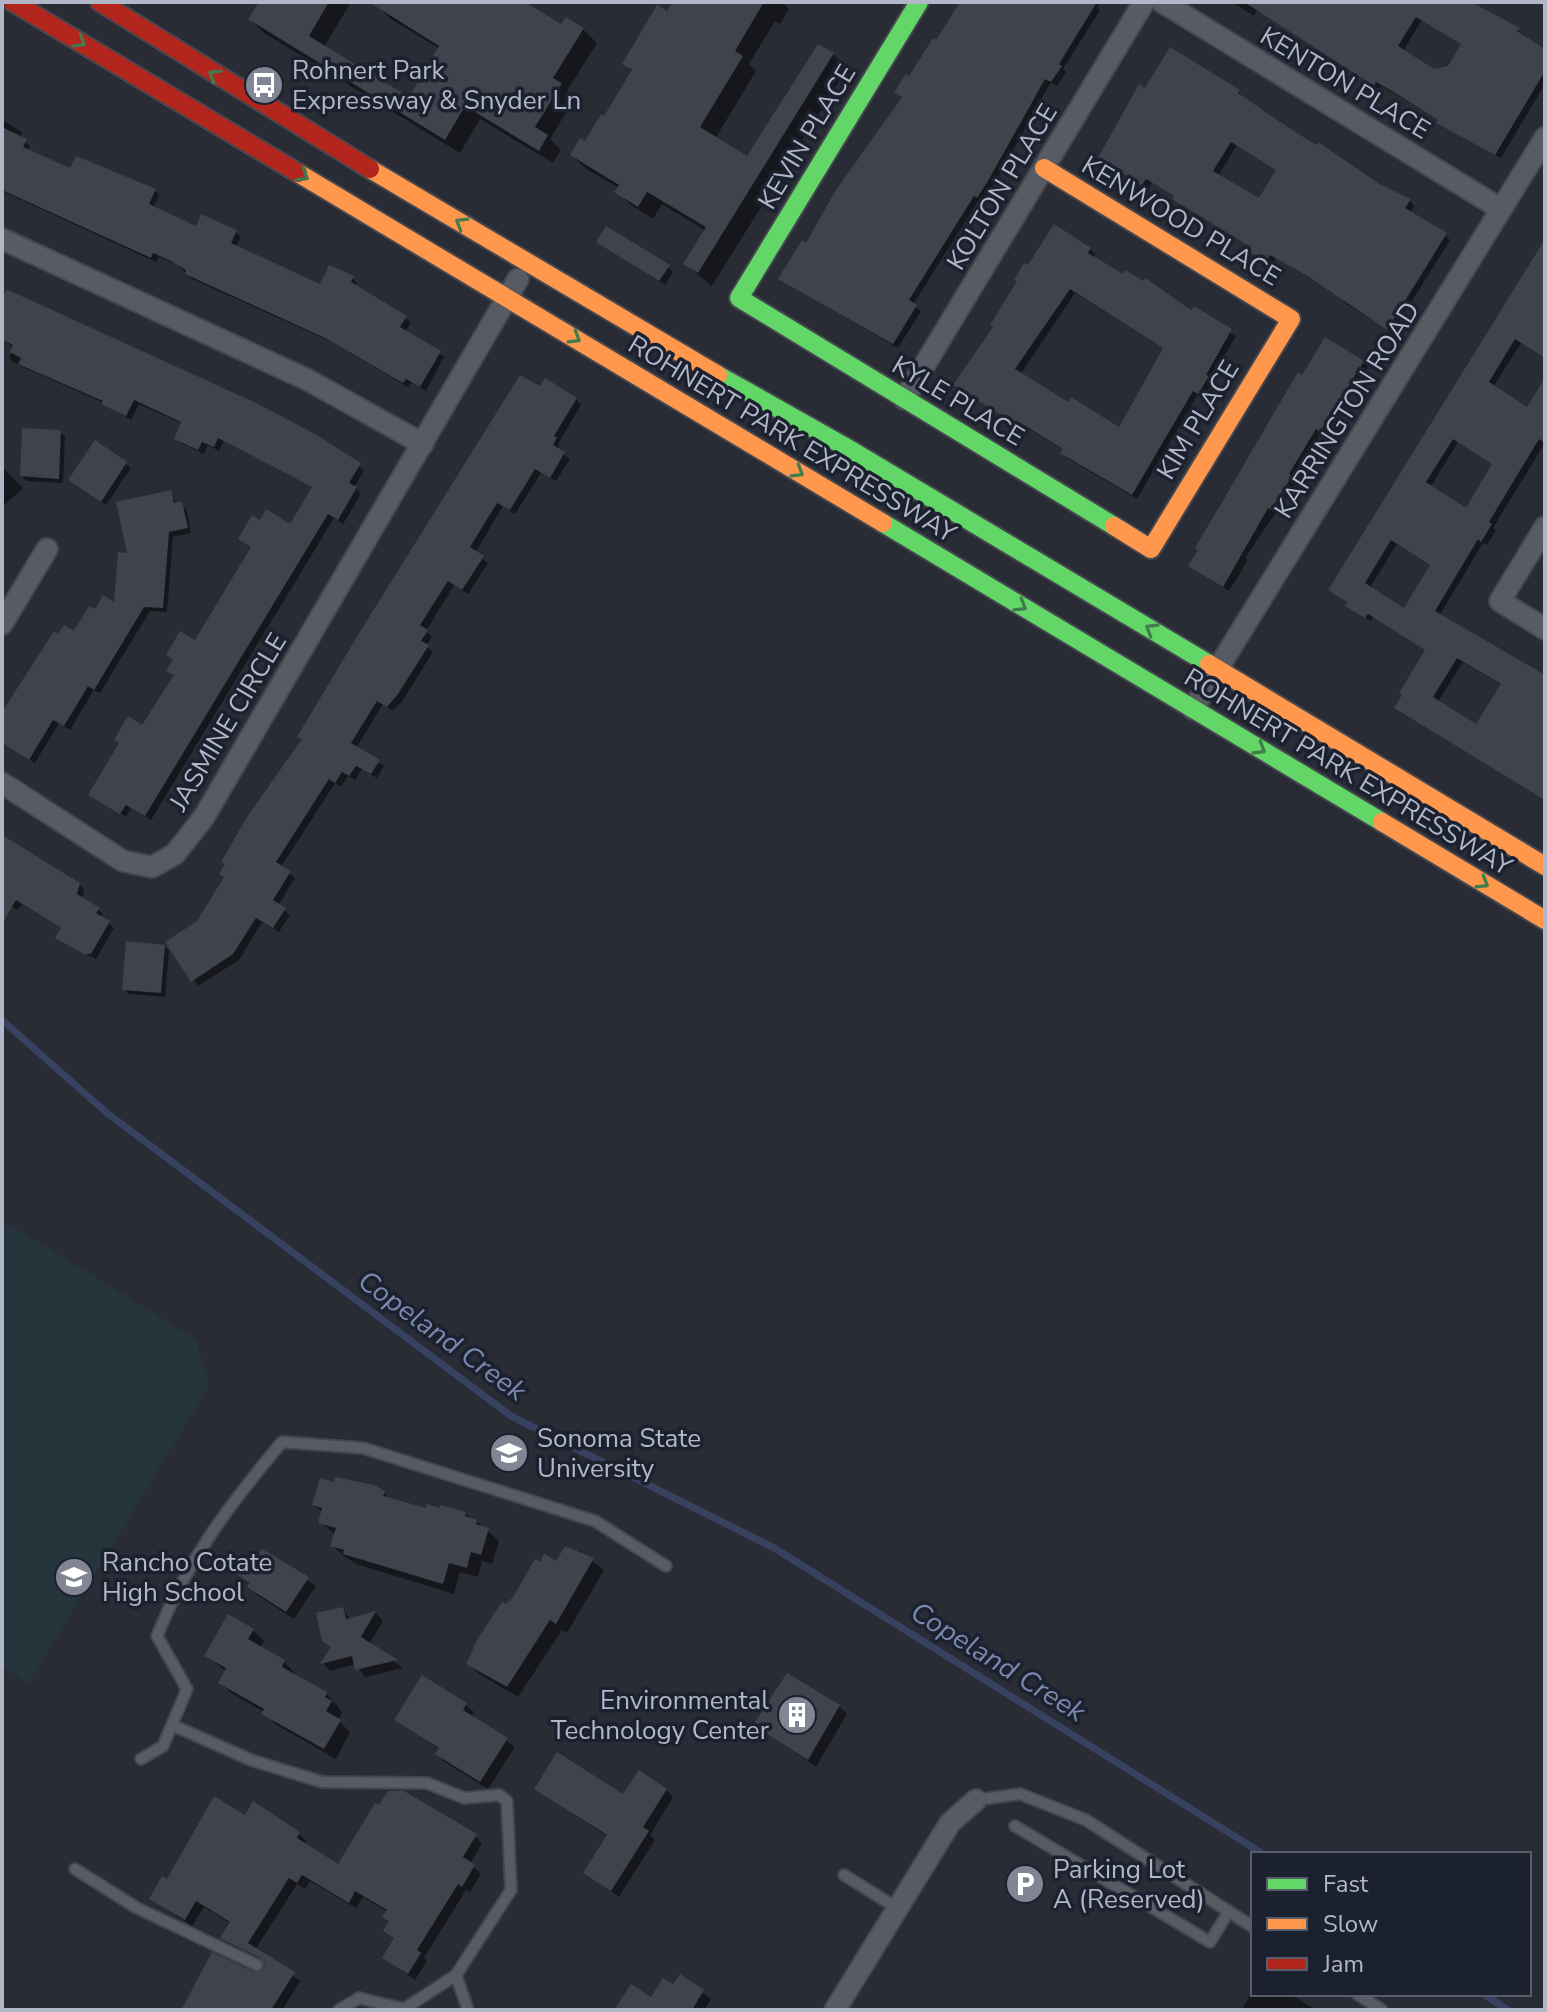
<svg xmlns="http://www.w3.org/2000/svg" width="1547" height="2012" viewBox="0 0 1547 2012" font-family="'Nunito Sans',sans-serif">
	<rect width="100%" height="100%" fill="#292c35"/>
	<path fill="#26353b" d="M2 1220 196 1339 209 1386 28 1684 2 1666Z"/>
	<path fill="#0007" fill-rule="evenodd" d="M254 2H351L324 47 410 99 440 49 391 19 377 5 379 2H521L562 27 583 29 597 43 567 91 575 98 550 139 561 150 553 163 480 119 460 153 264 33 250 19 259 5Z
		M675 2H782L789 9 780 24 775 21 749 64 756 71 715 139 748 158 833 54 847 68 712 286 685 264 706 231 662 204 653 219 631 205 617 192 619 188 586 169 572 155 605 119 633 72 624 64Z
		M962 2H1101L1097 7 1100 10 1063 69 1066 72 1057 86 1051 82 993 186 983 201 979 199 913 305 921 311 898 348 780 279 807 246 903 98 910 79Z
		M1232 2H1467L1518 29 1522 36 1545 51V84L1501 158 1444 127 1440 121 1381 86 1379 89 1257 10 1254 16ZM1422 20 1463 45 1449 67 1434 71 1403 51Z
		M1145 90 1239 92 1242 99 1380 187 1410 201 1414 206 1410 213 1445 235 1450 240 1392 333 1344 302 1340 296 1276 258 1272 265 1256 256 1253 248 1152 182 1148 188 1106 162ZM1237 145 1278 171 1259 201 1218 176Z
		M2 120 22 132 20 138 30 146 28 151 71 171 154 190 159 195 153 208 197 228 236 232 241 237 236 247 321 286 352 278 357 283 355 287 411 322 405 332 444 357 426 391 411 382 408 387 334 343 192 279 178 265 159 257 156 262 2 191Z
		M1545 239V358L1521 343 1493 387 1528 409 1545 382V443L1493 528 1496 531 1487 545 1483 543 1439 616 1545 679V799L1402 713 1397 708 1427 651 1374 617 1371 621 1353 610 1349 603 1331 590ZM1458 442 1494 465 1467 510 1430 488ZM1397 544 1432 566 1405 611 1369 589ZM1463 662 1503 686 1477 726 1438 702Z
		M604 246 668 267 673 272 665 285Z
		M1090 249 1095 254 1093 258 1236 336 1210 380 1212 383 1204 397 1198 394 1137 499 1067 458 1062 453 1064 450 956 385 995 328 1028 268ZM1075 293 1165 349 1120 430 1068 405 1020 375Z
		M2 290 255 405 364 470 355 486 361 494 343 524 334 518 151 820 131 808 126 817 90 794 143 728 253 548 260 522 291 526 314 488 224 441 219 451 208 445 204 454 181 443 176 438 183 424 139 404 131 420 104 403 14 363 9 358 15 347 2 341Z
		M1363 362 1368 367 1325 435 1321 433 1293 480 1296 483 1245 558 1248 560 1229 591 1196 570 1219 506 1299 375 1303 378Z
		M540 389 576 399 581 405 559 442 558 450 570 459 556 481 541 473 515 514 503 506 475 553 488 563 468 594 454 585 426 631 432 637 426 646 433 652 403 700 393 711 383 704 356 748 384 766 377 778 362 769 355 780 348 776 341 787 335 783 281 867 295 878 278 906 290 915 279 932 262 922 239 960 198 986 167 943 199 922Z
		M60 432 65 437 63 483 27 481 22 476Z
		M95 443 131 468 106 505 75 484Z
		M2 467 23 488 2 507Z
		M170 493 177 504 186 508 191 533 173 537 167 612 150 611 100 693 94 690 70 730 59 723 35 763 2 743V716L59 637 75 634 95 612 116 606 129 555Z
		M2 838 79 884 84 889 82 899 98 909 103 914 101 918 114 928 96 959 62 942 57 937 62 929 22 904 18 910 7 904 2 911Z
		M164 946 169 951 165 997 129 994 124 989Z
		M383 1492 391 1501 428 1511 465 1514 476 1521 499 1541 492 1564 482 1561 478 1577 460 1572 454 1594 356 1564 344 1556 333 1546 336 1535 320 1522 323 1513 314 1505Z
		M579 1551 604 1570 567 1633 562 1630 518 1697 479 1674 468 1663 506 1607 557 1564Z
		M263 1552 316 1586 294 1619 257 1595 240 1574Z
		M342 1609 351 1620 376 1613 383 1621 369 1644 403 1668 365 1677 356 1664 330 1671 323 1663 332 1648Z
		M253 1630 264 1641 260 1648 284 1662 295 1673 294 1676 326 1694 337 1705 342 1713 338 1720 350 1732 336 1759 275 1724 264 1712 231 1693 220 1682 227 1672 207 1656Z
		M466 1705 474 1712 471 1717 515 1747 488 1789 445 1762 437 1754 440 1750 397 1720Z
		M839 1706 847 1714 816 1767 756 1724Z
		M536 1789 624 1797 666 1790 673 1797 650 1835 655 1840 619 1897 586 1872 608 1837Z
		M246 1817 299 1834 306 1841 304 1845 339 1867 475 1836 482 1843 470 1864 481 1874 470 1892 466 1890 424 1958 427 1961 415 1980 384 1957 395 1939 386 1931 391 1923 388 1912 363 1897 356 1908 310 1881 305 1889 297 1884 255 1950 300 1981 284 2007 288 2010H181L212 1955 254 1975 263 1973 266 1962 222 1938 231 1924 204 1907 192 1926 151 1899Z
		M680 1977 711 1999 704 2010H616L652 2000 674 1987Z
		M1253 1991V1994H1290L1316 2010H1241Z"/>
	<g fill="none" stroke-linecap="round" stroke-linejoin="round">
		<path stroke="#374260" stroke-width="7" d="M2 1020 107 1113 511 1416 776 1549 1263 1854
			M1483 1994 1508 2010"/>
	</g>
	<path fill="#40434c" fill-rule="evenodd" d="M259 2H329L309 36 409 97 439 46 369 2H525L561 24 566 17 584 28 553 78 562 83 535 127 548 135 539 151 465 106 445 140 248 19Z
		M673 2H764L735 51 743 56 700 127 747 156 818 44 834 53 698 273 683 264 706 227 647 192 638 207 614 192 619 185 570 155 580 138 585 141 601 114 604 116 632 70 622 64 657 5 667 11Z
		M960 2H1097L1059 64 1062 66 1051 82 1045 79 988 181 977 198 974 196 909 300 917 305 893 344 778 279 802 240 806 243 834 193 902 97 894 92 906 74 909 76 933 38 936 40Z
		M1244 2H1471L1520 28 1517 31 1545 49V71L1495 155 1436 123 1438 120 1395 93 1376 82 1374 86ZM1416 17 1461 44 1448 66 1434 69 1398 46Z
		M1170 47 1240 90 1238 93 1277 120 1316 145 1318 142 1381 185 1411 199 1405 208 1447 233 1387 330 1309 277 1270 255 1266 262 1249 251 1251 247 1172 199 1174 196 1146 179 1142 185 1098 158 1139 84 1145 88ZM1231 142 1276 170 1259 198 1213 171Z
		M2 127 27 139 23 147 70 168 76 156 156 189 149 204 196 226 201 214 237 230 231 243 320 284 329 265 354 276 351 282 407 316 400 327 441 351 420 387 406 379 403 383 327 339 185 274 186 270 171 261 153 253 151 258 2 190Z
		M1054 224 1091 248 1088 253 1123 274 1125 270 1143 281 1145 278 1191 310 1194 306 1232 329 1206 375 1209 376 1198 394 1193 391 1132 495 1060 453 1063 449 1024 425 1022 428 953 385 993 327 990 325 1017 281 1014 280 1024 263 1028 265ZM1070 289 1163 348 1119 427 1071 397 1068 402 1015 369Z
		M606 226 670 265 659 281 596 242Z
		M1545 239V358L1515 339 1489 382 1527 407 1545 378V443L1539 439 1489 522 1492 524 1481 542 1478 539 1435 611 1545 675V800L1394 708 1402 695 1399 693 1425 650 1368 614 1365 618 1345 606 1347 602 1328 590ZM1453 439 1492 464 1466 508 1426 482ZM1391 540 1430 565 1404 608 1365 583ZM1457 658 1501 684 1476 724 1433 697Z
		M6 289 256 403 315 434 361 463 349 483 357 487 338 520 328 514 145 816 126 805 120 814 88 795 119 743 114 740 128 716 142 725 174 675 166 671 173 660 166 655 180 631 195 640 251 547 238 539 252 515 260 520 266 509 290 524 312 487 218 438 214 447 202 442 198 450 174 439 181 422 134 400 126 416 101 404 103 401 18 364 21 358 10 352 13 345 2 340V298Z
		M1325 337 1364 361 1320 432 1316 429 1289 474 1292 476 1271 510 1268 508 1223 587 1188 566 1198 550 1195 548 1298 372 1302 375Z
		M520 375 540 386 545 378 577 398 554 436 557 438 553 445 565 452 550 478 535 469 510 510 497 503 470 547 484 556 462 590 448 581 420 625 428 630 421 641 429 645 398 694 387 707 377 701 351 743 380 760 371 774 356 766 349 776 342 772 335 783 329 779 276 862 291 871 273 900 286 908 273 928 256 918 233 954 191 982 165 942 197 921 224 877 219 874 225 864 221 862 247 817 302 739 297 737 358 635Z
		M22 428 61 430 59 479 20 476Z
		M95 440 127 462 101 502 68 480Z
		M171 490 174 503 182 501 188 528 169 532 163 608 144 607 94 690 88 686 64 726 53 720 29 760 2 743V712L54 631 58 634 64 625 74 631 89 606 95 609 103 595 114 602 118 552 127 553 116 502Z
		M2 835 80 883 77 894 100 908 96 913 110 921 91 954H84L55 938 61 928 16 900 2 924Z
		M126 941 165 945 161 993 122 990Z
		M335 1477 374 1485 385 1491 383 1496 426 1508 427 1504 439 1508 440 1505 466 1512 465 1516 477 1520 476 1524 489 1528 481 1555 471 1552 467 1568 449 1563 443 1584 343 1554 344 1550 330 1546 336 1528 318 1523 322 1508 312 1505 320 1478 334 1482Z
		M565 1546 594 1558 556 1624 550 1620 507 1687 466 1664 478 1638 502 1602 506 1604 513 1597 535 1559 540 1562 544 1554 556 1561Z
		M262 1549 309 1577 286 1612 247 1587 249 1583 237 1574 252 1552 258 1556Z
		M343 1607 346 1619 376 1611 361 1637 398 1660 355 1670 352 1656 320 1664 331 1647 322 1641 316 1613Z
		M228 1614 254 1629 248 1639 285 1660 282 1667 327 1692 325 1697 332 1701 326 1711 341 1720 324 1749 261 1714 264 1709 218 1683 226 1668 204 1656Z
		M787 1673 840 1705 808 1760 753 1725Z
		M422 1675 467 1703 463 1710 508 1738 480 1782 435 1754 439 1748 394 1720Z
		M557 1752 623 1794 639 1770 667 1789 643 1827 649 1831 611 1891 583 1873 607 1835 534 1789Z
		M388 1791H404L477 1834 463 1857 475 1865 462 1887 458 1884 417 1950 421 1953 408 1974 382 1958 394 1938 383 1931 389 1921 382 1917 387 1910 355 1891 349 1903 302 1875 297 1883 289 1878 248 1943 295 1972 271 2010H181L212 1952 254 1972 262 1971 265 1965 260 1958 220 1938 230 1922 196 1901 185 1920 149 1899 162 1876 167 1879 214 1796 245 1815 253 1801 300 1832 297 1838 338 1864 375 1803 379 1805Z
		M680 1974 704 1990 692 2010H614L631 1984 651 1997 663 1978 673 1984Z"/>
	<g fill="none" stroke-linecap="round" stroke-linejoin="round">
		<defs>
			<path id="lane" d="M172 1725 251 1760 322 1782 427 1783 464 1798 499 1795 507 1801 511 1890 456 1975 404 2009 359 1998 339 2010
				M141 1759 163 1746 187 1689 157 1636C188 1559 229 1505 282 1442L363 1448 595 1521 666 1566
				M976 1800 1020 1794 1086 1820 1253 1927
				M1015 1826 1210 1942 1229 1911
				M75 1869 137 1908 257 1965
				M844 1875 897 1908
				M456 1975 468 2010
				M1357 1994 1382 2010"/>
			<path id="street" d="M1162 2 1501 209
				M2 239 308 380 423 444
				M904 399 1144 2
				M1545 527 1500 601 1545 629
				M2 624 47 549
				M1193 709 1545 138
				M2 783 123 861 152 867 175 854 204 817 518 279
				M835 2010 950 1823 976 1800"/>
			<path id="fast" d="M919 2 739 298 1114 526
				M718 375 844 446 1209 664
				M883 523 1382 822"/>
			<path id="slow" d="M1044 168 1291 319 1151 549 1114 526
				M370 169 718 375
				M298 173 883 523
				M1209 664 1545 866
				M1382 822 1545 920"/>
			<path id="jam" d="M13 2 298 173
				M100 2 370 169"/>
		</defs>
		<use href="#lane" stroke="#45474f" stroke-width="14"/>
		<use href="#street" stroke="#45474f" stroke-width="24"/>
		<use href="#fast" stroke="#45474f" stroke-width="22"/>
		<use href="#slow" stroke="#45474f" stroke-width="22"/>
		<use href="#jam" stroke="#45474f" stroke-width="22"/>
		<use href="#lane" stroke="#585b63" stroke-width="10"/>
		<use href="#street" stroke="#585b63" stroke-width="20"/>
		<use href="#fast" stroke="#63d668" stroke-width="18"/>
		<use href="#slow" stroke="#ff974d" stroke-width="18"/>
		<use href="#jam" stroke="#b3261e" stroke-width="18"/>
	</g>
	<defs><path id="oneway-chevron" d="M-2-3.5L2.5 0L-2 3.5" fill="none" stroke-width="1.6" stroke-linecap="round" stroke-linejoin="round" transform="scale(2)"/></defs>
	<g stroke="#407c4c">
		<use href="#oneway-chevron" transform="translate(80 42) rotate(31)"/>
		<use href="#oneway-chevron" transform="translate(214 75) rotate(-149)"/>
		<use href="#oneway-chevron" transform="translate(303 176) rotate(31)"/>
		<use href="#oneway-chevron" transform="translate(461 223) rotate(-149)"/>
		<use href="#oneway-chevron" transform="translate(575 338) rotate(31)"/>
		<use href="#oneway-chevron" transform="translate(798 472) rotate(31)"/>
		<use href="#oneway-chevron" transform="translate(1021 606) rotate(31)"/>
		<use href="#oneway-chevron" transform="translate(1151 629) rotate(-149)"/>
		<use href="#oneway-chevron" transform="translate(1260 749) rotate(31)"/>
		<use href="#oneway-chevron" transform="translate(1483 883) rotate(31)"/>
	</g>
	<defs>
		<symbol id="bus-disc" viewBox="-11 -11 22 22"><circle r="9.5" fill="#828694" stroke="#1c2130"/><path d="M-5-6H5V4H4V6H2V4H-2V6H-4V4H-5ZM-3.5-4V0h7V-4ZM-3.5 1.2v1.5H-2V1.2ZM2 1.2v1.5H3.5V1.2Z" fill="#fff"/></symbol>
		<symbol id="university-disc" viewBox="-11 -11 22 22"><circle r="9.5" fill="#828694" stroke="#1c2130"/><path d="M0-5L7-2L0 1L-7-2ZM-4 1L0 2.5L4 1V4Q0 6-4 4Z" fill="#fff"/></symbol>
		<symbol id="school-disc" viewBox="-11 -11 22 22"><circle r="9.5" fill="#828694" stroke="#1c2130"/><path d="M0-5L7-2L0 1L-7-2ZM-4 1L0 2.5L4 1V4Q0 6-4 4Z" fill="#fff"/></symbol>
		<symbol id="building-disc" viewBox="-11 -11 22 22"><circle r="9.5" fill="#828694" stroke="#1c2130"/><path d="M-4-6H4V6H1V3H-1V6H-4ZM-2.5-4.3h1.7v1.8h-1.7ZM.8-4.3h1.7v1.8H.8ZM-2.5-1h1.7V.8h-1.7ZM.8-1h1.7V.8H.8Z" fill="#fff"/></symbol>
		<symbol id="parking-disc" viewBox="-11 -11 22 22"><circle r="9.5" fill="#828694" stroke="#1c2130"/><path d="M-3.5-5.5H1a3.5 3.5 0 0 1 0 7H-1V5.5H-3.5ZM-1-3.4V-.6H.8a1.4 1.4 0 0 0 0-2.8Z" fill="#fff"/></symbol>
	</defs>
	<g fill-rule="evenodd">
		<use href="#bus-disc" x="242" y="63" width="44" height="44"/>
		<use href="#university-disc" x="487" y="1431" width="44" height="44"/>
		<use href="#school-disc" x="52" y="1555" width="44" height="44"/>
		<use href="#building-disc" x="775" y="1693" width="44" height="44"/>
		<use href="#parking-disc" x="1003" y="1862" width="44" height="44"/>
	</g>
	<g text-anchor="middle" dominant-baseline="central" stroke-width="7" stroke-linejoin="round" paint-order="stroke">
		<g font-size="26" fill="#b2b7c7" stroke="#1c2130" text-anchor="start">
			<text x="292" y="70">Rohnert Park<tspan x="292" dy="30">Expressway &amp; Snyder Ln</tspan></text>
			<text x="537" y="1438">Sonoma State<tspan x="537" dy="30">University</tspan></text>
			<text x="102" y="1562">Rancho Cotate<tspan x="102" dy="30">High School</tspan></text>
			<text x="769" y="1700" text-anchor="end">Environmental<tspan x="769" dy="30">Technology Center</tspan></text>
			<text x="1053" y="1869">Parking Lot<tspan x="1053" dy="30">A (Reserved)</tspan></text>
		</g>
		<g font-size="26" fill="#b2b7c7" stroke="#1c2130">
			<text transform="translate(1345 83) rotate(31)">KENTON PLACE</text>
			<text transform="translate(807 137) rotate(-59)">KEVIN PLACE</text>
			<text transform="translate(1002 187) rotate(-59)">KOLTON PLACE</text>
			<text transform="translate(1181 221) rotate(31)">KENWOOD PLACE</text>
			<text transform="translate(958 401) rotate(31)">KYLE PLACE</text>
			<text transform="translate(1347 410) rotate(-58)">KARRINGTON ROAD</text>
			<text transform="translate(1198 420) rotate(-59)">KIM PLACE</text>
			<text transform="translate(792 439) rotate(31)">ROHNERT PARK EXPRESSWAY</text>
			<text transform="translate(228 722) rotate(-59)">JASMINE CIRCLE</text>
			<text transform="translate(1348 772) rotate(31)">ROHNERT PARK EXPRESSWAY</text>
		</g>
		<g font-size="28" font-style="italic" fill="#7a88ae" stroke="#1c2130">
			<text transform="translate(442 1336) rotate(36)">Copeland Creek</text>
			<text transform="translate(998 1662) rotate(32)">Copeland Creek</text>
		</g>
	</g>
	<rect width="1547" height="2012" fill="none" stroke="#b2b7c7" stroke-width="8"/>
	<rect x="1251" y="1852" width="280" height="144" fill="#1c2130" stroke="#585d6c" stroke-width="2"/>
	<rect x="1267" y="1878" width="40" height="12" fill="#63d668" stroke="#585d6c" stroke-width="2"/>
	<text x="1323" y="1892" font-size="24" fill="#b2b7c7">Fast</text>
	<rect x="1267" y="1918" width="40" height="12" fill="#ff974d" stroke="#585d6c" stroke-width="2"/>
	<text x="1323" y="1932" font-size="24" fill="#b2b7c7">Slow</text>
	<rect x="1267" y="1958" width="40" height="12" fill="#b3261e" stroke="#585d6c" stroke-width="2"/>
	<text x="1323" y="1972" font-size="24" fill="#b2b7c7">Jam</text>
</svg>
